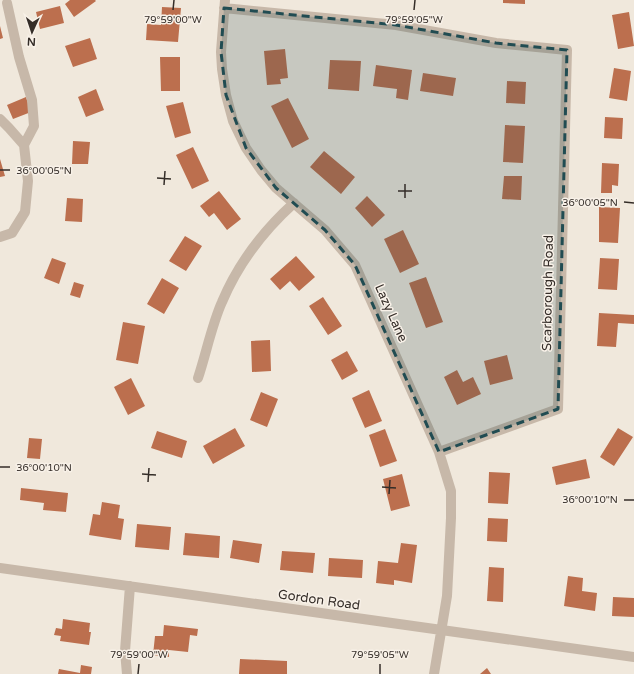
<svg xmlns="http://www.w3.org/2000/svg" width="634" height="674" viewBox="0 0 634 674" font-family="'Varela Round',sans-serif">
	<rect width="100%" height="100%" fill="#f0e8dc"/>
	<path fill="#bc6f4e" d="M70 0H95L96 1 74 17 65 4Z
		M503 0H525V4L503 3Z
		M60 6 64 23 40 29 36 12Z
		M162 7 181 8 178 42 146 40 147 24 161 25Z
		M629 12 634 46 618 49 612 15Z
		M0 26 3 38 0 39Z
		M90 38 97 59 73 67 65 46Z
		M285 49 288 78 280 79 281 84 267 85 264 51Z
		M160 57H180V91H161Z
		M330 60 361 61 359 91 328 89Z
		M376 65 412 70 408 100 396 98 397 89 373 86Z
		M614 68 631 71 627 101 609 98Z
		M423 73 456 78 453 96 420 91Z
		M507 81 526 82 525 104 506 103Z
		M96 89 104 110 86 117 78 97Z
		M26 97 31 112 13 119 7 105Z
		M288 98 309 139 292 148 271 106Z
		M183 102 191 133 175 138 166 106Z
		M605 117 623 118 622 139 604 138Z
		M505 125 525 126 523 163 503 162Z
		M73 141 90 142 88 164H72Z
		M193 147 209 181 192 189 176 155Z
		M324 151 355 177 341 194 310 167Z
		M0 159 5 176 0 177Z
		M602 163 619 164 618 186 612 185V193H601Z
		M504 176H522L521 200 502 199Z
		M219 191 241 219 227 230 214 213 209 217 200 206Z
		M367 196 385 215 372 227 355 208Z
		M67 198 83 199 82 222 65 221Z
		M599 207 620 208 618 243 599 242Z
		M403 230 419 264 400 273 384 239Z
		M185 236 202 246 186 271 169 261Z
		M296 256 315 277 299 291 290 281 280 290 270 279Z
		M52 258 66 263 59 284 44 278Z
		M600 258 619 259 617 290 598 289Z
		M426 277 443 322 426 328 409 283Z
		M162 278 179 288 164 314 147 304Z
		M74 282 84 285 80 298 70 295Z
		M323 297 342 326 328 335 309 306Z
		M599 313 634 315V324L618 323 616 347 597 346Z
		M123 322 145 326 138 364 116 360Z
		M270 340 271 371 252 372 251 341Z
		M347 351 358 371 342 380 331 360Z
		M507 355 513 379 490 385 484 361Z
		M457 370 463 382 473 377 481 394 457 405 444 377Z
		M131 378 145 406 128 415 114 387Z
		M369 390 382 421 365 428 352 398Z
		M261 392 278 399 267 427 250 420Z
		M235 428 245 446 213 464 203 446Z
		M618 428 633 437 614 466 600 457Z
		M385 429 397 461 380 467 369 435Z
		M157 431 187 441 182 458 151 448Z
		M29 438 42 439 40 459 27 458Z
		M586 459 590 478 556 485 552 467Z
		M489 472 510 473 508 504 488 503Z
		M402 474 410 506 391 511 383 479Z
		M21 488 68 493 66 512 43 510 44 503 20 500Z
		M102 502 120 505 118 518 124 519 121 540 89 535 93 514 100 515Z
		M488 518 508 519 507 542 487 541Z
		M137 524 171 527 169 550 135 547Z
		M185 533 220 536 219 558 183 555Z
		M233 540 262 544 259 563 230 558Z
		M401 543 417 545 412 583 394 580V585L376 583 378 561 398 563Z
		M282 551 315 553 313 573 280 570Z
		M329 558 363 560 362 578 328 576Z
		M489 567 504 568 503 602 487 601Z
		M568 576 583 578 582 591 597 593 595 611 564 606Z
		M613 597 634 598V617L612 616Z
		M63 619 90 623 89 632H91L89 645 60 641 61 636 54 635 56 628 62 629Z
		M164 625 198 629 197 636 190 635 188 652 169 650V657L153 655 155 636H163Z
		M240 659 287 661V674H239Z
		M81 665 92 667 91 674H58L59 669 80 673Z
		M487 668 491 674H480Z"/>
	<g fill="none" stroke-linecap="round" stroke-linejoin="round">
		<path stroke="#c7b8a9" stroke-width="10" d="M225 0 221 52 222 69 226 95 233 121 246 148 261 170 276 188 325 230 355 265 439 452 451 491V518L447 596 434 674
			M7 3 19 57 32 100 34 126 24 145
			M224 8 396 25 496 43 567 50 558 409 439 452
			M0 119 9 128 24 145 28 181 25 212 12 233 0 237
			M198 378C206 354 212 324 222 302 238 264 263 231 294 203
			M0 568 634 657
			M127 674 125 651 130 586"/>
	</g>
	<path fill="#214c52" fill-opacity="0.2" stroke="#214c52" stroke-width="3" stroke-dasharray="8 5" stroke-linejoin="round" d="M224 8 396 25 496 43 567 50 558 409 439 452 355 265 325 230 276 188 246 148 226 95 221 52Z"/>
	<path fill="none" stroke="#342d28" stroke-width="1.5" d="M173 10 174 0M414 10 415 0M0 170H10M157 178 171 179M164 185 165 171M398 191H412M405 198V184M624 202 634 203M0 467H10M142 474 156 475M148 482 149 468M382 487 396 488M389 494 390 480M624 500H634M138 674 139 664M380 674V664"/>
	<g text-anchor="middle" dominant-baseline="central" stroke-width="3" stroke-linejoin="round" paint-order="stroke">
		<g font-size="13" fill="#342d28" stroke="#f8f1e8">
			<text transform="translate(548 293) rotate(-89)">Scarborough Road</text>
			<text transform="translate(391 313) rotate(66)">Lazy Lane</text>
			<text transform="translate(319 600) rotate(8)">Gordon Road</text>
		</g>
	</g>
	<g font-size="10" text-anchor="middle" fill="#342d28" stroke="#f8f1e8" stroke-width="3" stroke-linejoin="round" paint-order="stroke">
		<text x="173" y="23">79°59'00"W</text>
		<text x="414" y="23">79°59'05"W</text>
		<text x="44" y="174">36°00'05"N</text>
		<text x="590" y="206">36°00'05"N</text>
		<text x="44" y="471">36°00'10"N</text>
		<text x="590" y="503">36°00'10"N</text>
		<text x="139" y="658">79°59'00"W</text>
		<text x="380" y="658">79°59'05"W</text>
	</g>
	<g transform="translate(32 32) rotate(183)" stroke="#f8f1e8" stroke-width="3" paint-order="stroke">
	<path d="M0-3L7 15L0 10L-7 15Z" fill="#342d28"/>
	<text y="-6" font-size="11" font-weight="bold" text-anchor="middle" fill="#342d28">N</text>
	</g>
</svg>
